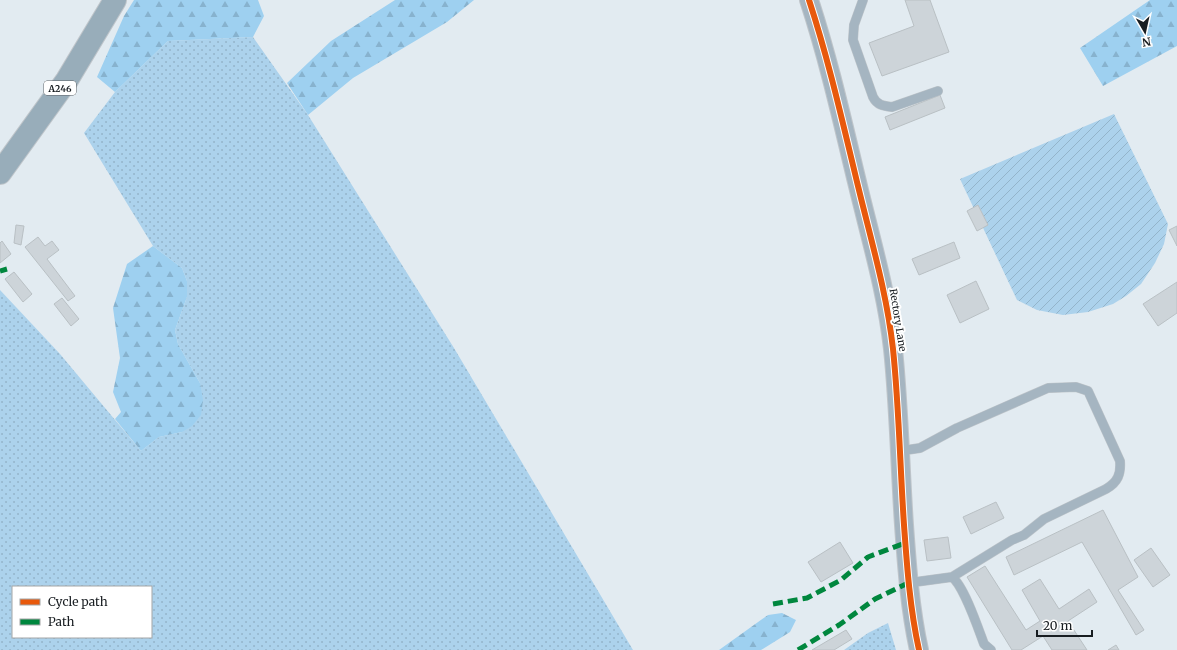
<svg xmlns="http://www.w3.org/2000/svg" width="1177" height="650" viewBox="0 0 1177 650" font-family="Merriweather,serif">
	<defs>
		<pattern id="grass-dots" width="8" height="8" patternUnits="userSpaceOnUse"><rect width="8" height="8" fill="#acd2ec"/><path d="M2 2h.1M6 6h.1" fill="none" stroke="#93b4ca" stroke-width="1.8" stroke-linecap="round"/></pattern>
		<pattern id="forest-firs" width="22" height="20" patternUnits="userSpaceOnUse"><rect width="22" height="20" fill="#9ed0f0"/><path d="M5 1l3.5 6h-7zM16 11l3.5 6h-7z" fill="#87b2ce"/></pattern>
		<pattern id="garden-furrows" width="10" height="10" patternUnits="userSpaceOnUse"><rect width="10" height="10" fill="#acd2ec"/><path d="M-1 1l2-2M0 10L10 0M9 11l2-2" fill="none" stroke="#93b4ca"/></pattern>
	</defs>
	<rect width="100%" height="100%" fill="#e2ebf1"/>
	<path fill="url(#grass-dots)" fill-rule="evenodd" d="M253 37 308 115 454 348 633 650H0V290L60 354 141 451 159 437 182 432 200 383 178 344 175 330 187 297V281L182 268 153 246 84 133 115 92 168 41ZM13 587H151V637H13Z
		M888 623 896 650H844L868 633Z"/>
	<path fill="url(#forest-firs)" d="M134 0H258L264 16 253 37 168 41 115 92 97 77 124 16Z
		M395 0H474L447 22 353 78 308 115 287 83 331 41Z
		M1150 0H1177V46L1103 86 1080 48Z
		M153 246 182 268 187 281V297L175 330 178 344 200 383 203 400 201 415 192 426 182 432 159 437 141 451 115 419 121 412 113 392 120 358 113 308 127 264Z
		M782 613 796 620 790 632 761 650H719L768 615Z"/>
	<path fill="url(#garden-furrows)" d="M1114 114 1168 224 1164 244 1155 263 1141 284 1126 296 1113 304 1088 312 1063 315 1037 310 1017 300 960 179Z"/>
	<path fill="#cdd4d9" stroke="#b9c0c4" d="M905 0H930L949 52 882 76 869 43 914 26Z
		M940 95 945 108 890 130 885 117Z
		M978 205 988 225 977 231 967 211Z
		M16 225 24 226 21 245 14 243Z
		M1177 226V246L1169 230Z
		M38 237 45 246 52 241 59 250 47 259 75 296 68 301 25 247Z
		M2 241 11 254 0 263V243Z
		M954 242 960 258 919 275 912 259Z
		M14 272 32 294 23 302 5 279Z
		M976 281 989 309 960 323 947 295Z
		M1177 282V313L1158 326 1143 304Z
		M62 298 79 319 71 326 54 304Z
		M996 502 1004 518 971 534 963 517Z
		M1103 510 1138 577 1118 590 1144 630 1136 635 1082 542 1014 575 1006 557Z
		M948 537 951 558 927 561 924 540Z
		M840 542 853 563 821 582 808 562Z
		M1151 548 1170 575 1153 587 1134 560Z
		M985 566 1026 630 1040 621 1022 590 1040 579 1059 609 1089 589 1097 602 1068 621 1087 650H1052L1043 636 1021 650H1012L967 577Z
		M846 630 852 639 834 650H812Z
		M1116 645 1119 650H1108Z"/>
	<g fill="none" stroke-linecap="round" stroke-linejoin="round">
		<defs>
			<path id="service" d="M863 0 854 25 853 40 873 97C877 105 883 106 892 107L938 91
				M900 451 920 448 957 428 1048 388 1076 387 1088 391 1120 461C1121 474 1118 482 1106 489L1044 519 1024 535 1012 540 952 577
				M908 583 952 577C964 586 978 628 984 644L991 650"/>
			<path id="minor" d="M809 0C829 61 843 124 858 186 871 240 887 294 893 349 899 407 900 466 904 525 907 567 910 609 919 650"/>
			<path id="primary" d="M0 173 67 80 115 0"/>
		</defs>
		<use href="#service" stroke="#bfc5ca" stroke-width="10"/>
		<use href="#minor" stroke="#bfc5ca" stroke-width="20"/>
		<use href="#primary" stroke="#bfc5ca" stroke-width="24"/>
		<use href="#service" stroke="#a5b5c1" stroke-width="9"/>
		<use href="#minor" stroke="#a5b5c1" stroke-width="18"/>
		<use href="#primary" stroke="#98adba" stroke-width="22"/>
		<path stroke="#00873e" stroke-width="5" stroke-dasharray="10 5" stroke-linecap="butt" d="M0 271 7 269
			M773 604 807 598 841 580 868 557 905 543
			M798 650 839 625 875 599 908 583"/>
		<defs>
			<path id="cycleway" d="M809 0C829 61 843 124 858 186 871 240 887 294 893 349 899 407 900 466 904 525 907 567 910 609 919 650"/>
		</defs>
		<use href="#cycleway" stroke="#fff" stroke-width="8"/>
		<use href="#cycleway" stroke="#e8590c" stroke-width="6"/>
	</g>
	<g text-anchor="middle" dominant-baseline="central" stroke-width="4" stroke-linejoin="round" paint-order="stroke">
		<rect fill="#fff" stroke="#5d6164" stroke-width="1" x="44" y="81" width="32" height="14" rx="3"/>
		<g font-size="9" font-weight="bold" fill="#181d21">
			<text x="60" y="88">A246</text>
		</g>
		<g font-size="10" fill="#181d21" stroke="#fff">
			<text transform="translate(898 320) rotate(81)">Rectory Lane</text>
		</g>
	</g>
	<rect x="12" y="586" width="140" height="52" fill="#ffffff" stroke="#a3a5a6"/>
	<rect x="20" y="599" width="20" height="6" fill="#e8590c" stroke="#a3a5a6"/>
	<text x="48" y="606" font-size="12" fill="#181d21">Cycle path</text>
	<rect x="20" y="619" width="20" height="6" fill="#00873e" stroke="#a3a5a6"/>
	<text x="48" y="626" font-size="12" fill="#181d21">Path</text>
	<g transform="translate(1145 32) rotate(171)" stroke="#ffffff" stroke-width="3" paint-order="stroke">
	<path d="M0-3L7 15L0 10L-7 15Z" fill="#181d21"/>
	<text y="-6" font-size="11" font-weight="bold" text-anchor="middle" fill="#181d21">N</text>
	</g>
	<path d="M1037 630v6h55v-6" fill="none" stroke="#181d21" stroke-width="2"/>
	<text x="1043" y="630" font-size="12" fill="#181d21" stroke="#ffffff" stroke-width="3" paint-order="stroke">20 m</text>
</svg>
